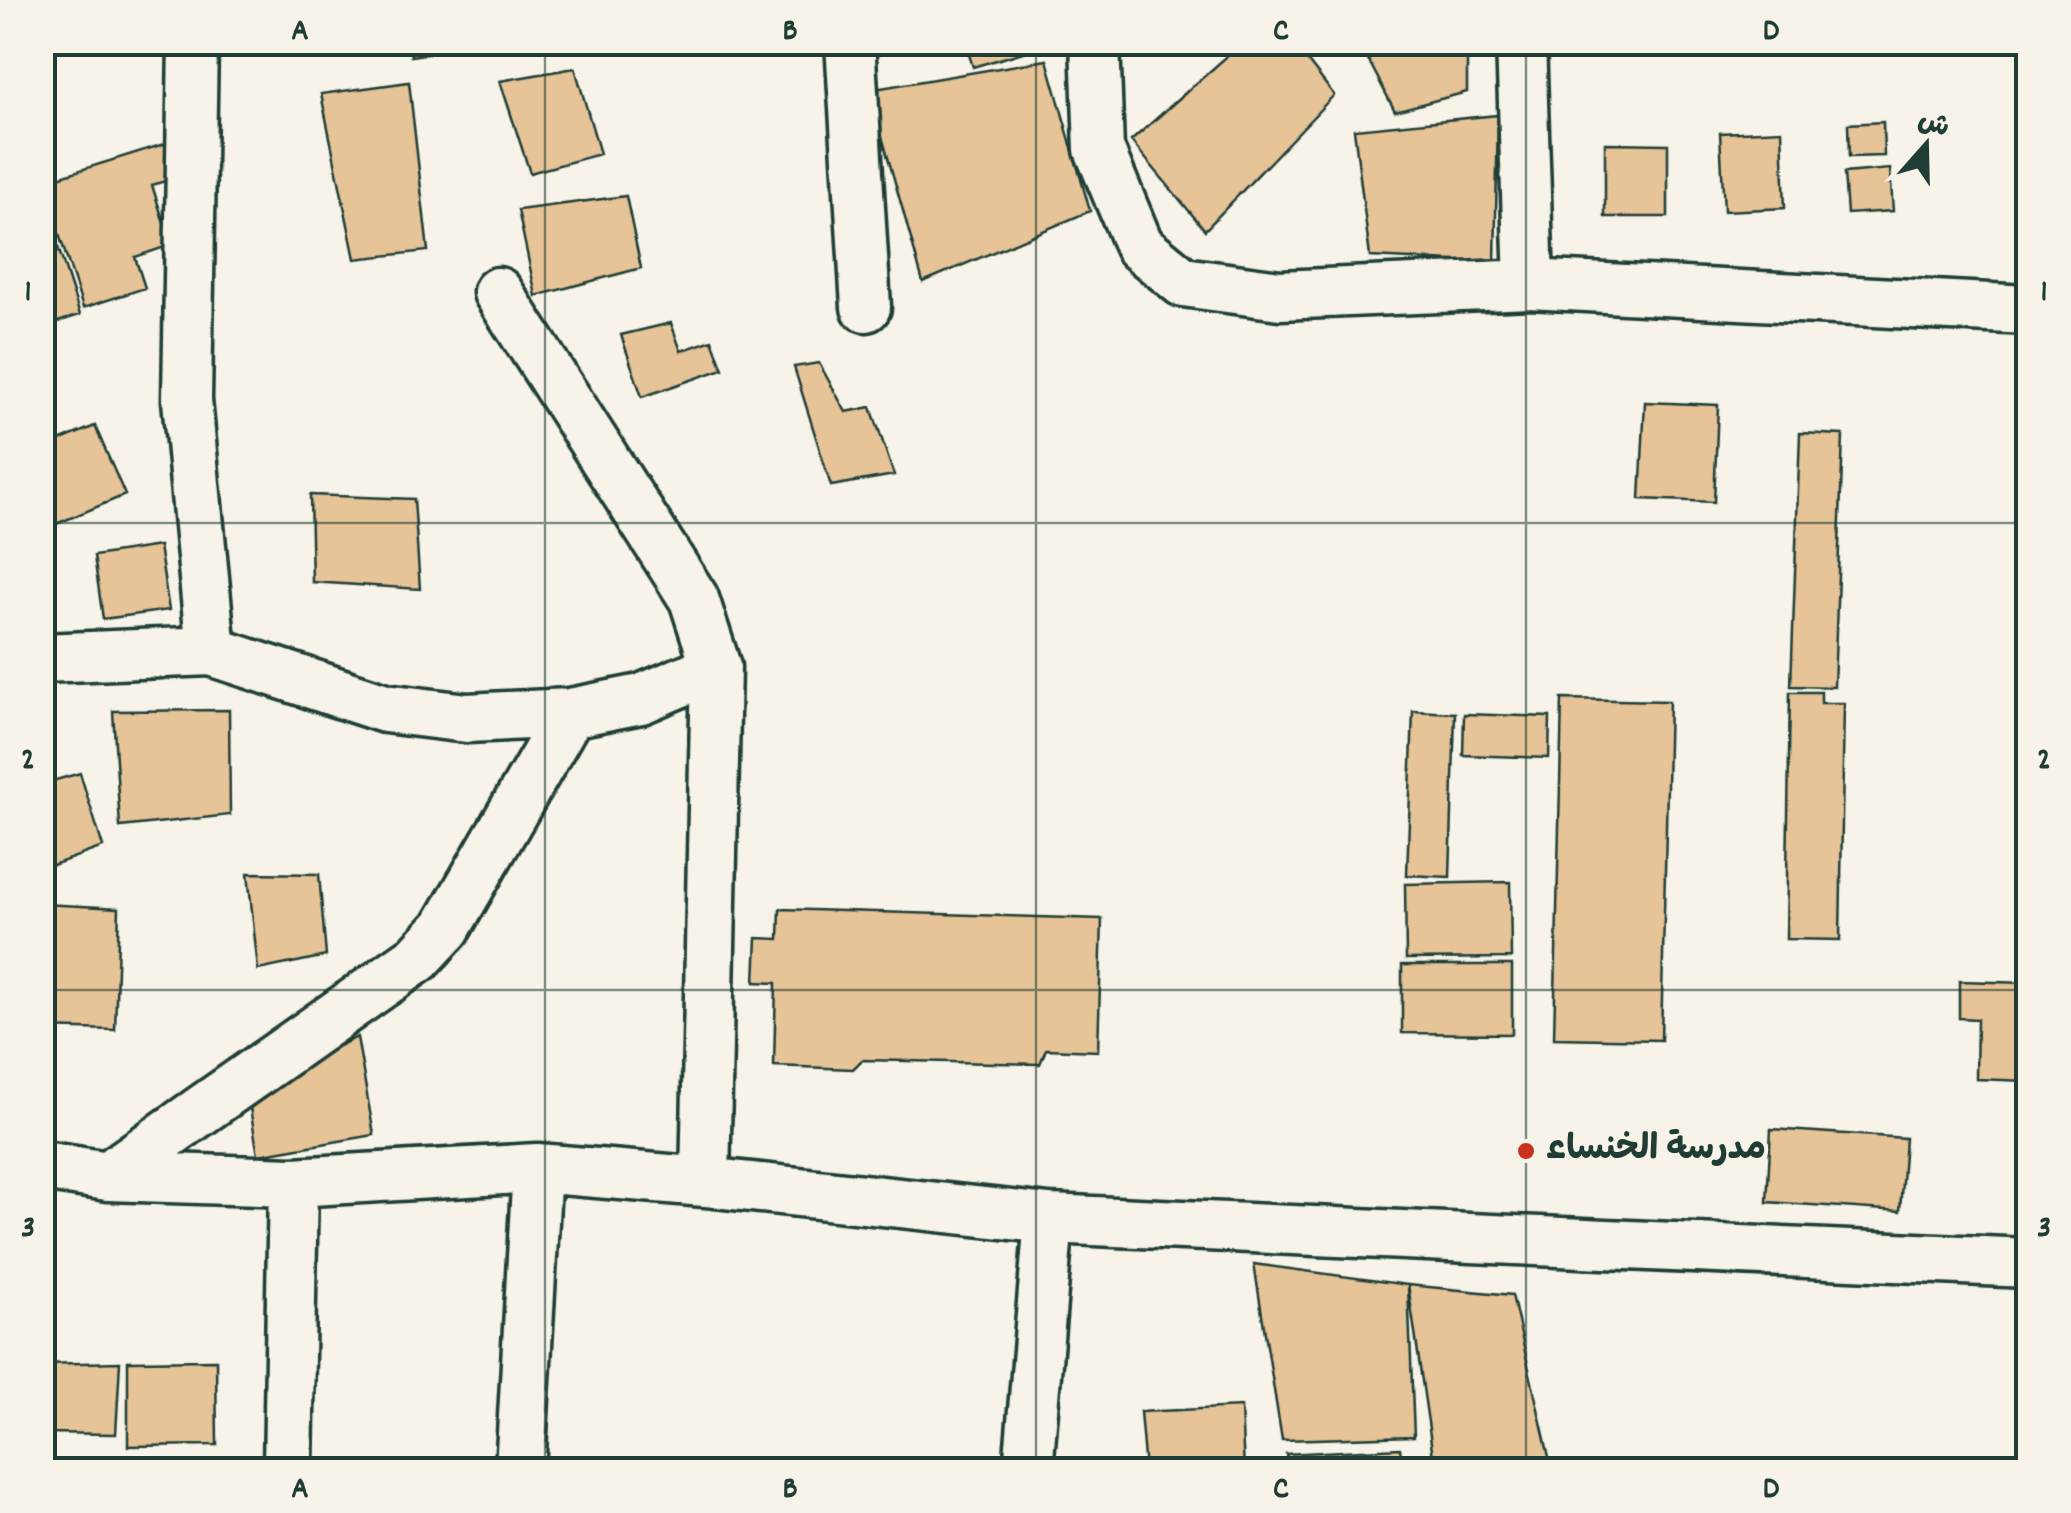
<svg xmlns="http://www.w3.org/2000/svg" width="2071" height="1513" viewBox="0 0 2071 1513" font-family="Dekko,'Playpen Sans Arabic',sans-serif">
	<rect width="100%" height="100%" fill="#f7f3e8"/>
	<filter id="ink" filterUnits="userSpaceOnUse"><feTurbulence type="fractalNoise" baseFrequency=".01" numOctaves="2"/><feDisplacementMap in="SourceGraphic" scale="20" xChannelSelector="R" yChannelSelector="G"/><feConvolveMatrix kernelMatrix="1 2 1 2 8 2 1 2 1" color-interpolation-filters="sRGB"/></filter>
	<g filter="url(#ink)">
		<path fill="#e7c398" stroke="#1f3d34" stroke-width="2.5" d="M409 42H486V44L411 56Z
			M965 42H1057L973 67Z
			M1243 42H1293L1334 95 1205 230 1131 141Z
			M1359 42H1467V92L1395 111Z
			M1047 60 1090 211 923 282 869 90Z
			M575 68 600 154 530 173 500 81Z
			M409 82 428 251 355 259 321 94Z
			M1498 115 1495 263 1370 257 1354 129Z
			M1883 122 1884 156 1849 157 1848 124Z
			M1782 130 1785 208 1724 211 1720 133Z
			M167 143 178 177 152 185 171 245 135 257 145 288 83 308 42 182Z
			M1605 143 1668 144V217H1605Z
			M1890 169 1893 211 1847 214 1844 173Z
			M626 196 641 268 536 296 518 210Z
			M45 207 80 315 42 327V208Z
			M671 323 681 351 712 340 723 369 642 397 621 335Z
			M819 363 846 412 871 407 894 475 831 486 794 367Z
			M1645 402 1718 405 1714 502 1640 499Z
			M95 426 125 495 42 530V448Z
			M1800 433 1843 435 1834 687 1791 686Z
			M310 495 414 499 420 589 312 582Z
			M159 546 169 610 103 619 94 556Z
			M1790 692H1821V703H1844L1840 940 1786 939Z
			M1562 699 1669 701 1661 1040 1554 1038Z
			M229 710 230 815 120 827 113 711Z
			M1413 711 1455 713 1450 877 1407 875Z
			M1464 714 1550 717 1549 758 1463 755Z
			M80 773 103 847 42 869V784Z
			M248 873 319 874 326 956 258 970Z
			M1510 882 1511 958 1406 959 1405 884Z
			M42 904 119 908 115 1030 42 1028Z
			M780 909 1102 919 1098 1051 1046 1049 1040 1064 862 1060 853 1069 774 1066 776 983 755 982 757 938 779 939Z
			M1402 965H1512V1034L1402 1033Z
			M1959 981 2028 983V1081L1976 1079 1977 1019 1959 1018Z
			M357 1037 374 1135 258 1155 247 1090Z
			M1771 1129 1905 1138 1900 1211 1767 1202Z
			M1254 1264 1408 1285 1414 1436 1282 1440Z
			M1408 1285 1512 1295 1552 1470H1435Z
			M216 1360 217 1445 128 1446V1361Z
			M120 1362 116 1434 42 1433V1364Z
			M1241 1407 1244 1470H1145L1140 1412Z
			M1400 1448 1403 1470H1288L1286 1454Z"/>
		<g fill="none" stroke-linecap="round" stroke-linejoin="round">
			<defs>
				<path id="minor" d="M193 42 187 400 211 651
					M850 42 866 307
					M1095 42 1099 149 1139 246 1183 282 1280 295 1529 284 2028 310
					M1521 42 1529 284
					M498 292 694 599 716 667 705 1182
					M42 658 211 651 385 708 467 718 570 713 641 699 716 667
					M42 1166 108 1176 293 1182 537 1168 705 1182 1049 1219 2028 1263
					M108 1176 418 958 446 928 570 713
					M288 1470 293 1182
					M520 1470 537 1168
					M1028 1470 1049 1219"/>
			</defs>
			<use href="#minor" stroke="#1f3d34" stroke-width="55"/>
			<use href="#minor" stroke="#f7f3e8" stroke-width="48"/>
		</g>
	</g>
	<path fill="none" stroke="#1f3d34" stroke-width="2.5" stroke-opacity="0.55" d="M545 42V1470M1036 42V1470M1526 42V1470M42 523H2028M42 990H2028"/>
	<circle fill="#c8321e" stroke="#f7f3e8" stroke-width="4" cx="1526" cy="1151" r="10"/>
	<g text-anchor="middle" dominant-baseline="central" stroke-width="8" stroke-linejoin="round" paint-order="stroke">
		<g font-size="35" font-weight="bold" fill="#1f3d34" stroke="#f7f3e8" text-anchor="start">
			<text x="1546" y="1151">مدرسة الخنساء</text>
		</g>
	</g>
	<rect width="2071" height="1513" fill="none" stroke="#f7f3e8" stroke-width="110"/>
	<g transform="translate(1926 145) rotate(20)" stroke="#f7f3e8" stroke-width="8" paint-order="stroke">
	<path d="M0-8L18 38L0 25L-18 38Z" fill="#1f3d34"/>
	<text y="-15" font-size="28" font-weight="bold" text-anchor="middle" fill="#1f3d34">ش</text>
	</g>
	<rect x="55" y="55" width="1961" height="1403" fill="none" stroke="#1f3d34" stroke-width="4"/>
	<g font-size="32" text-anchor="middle" font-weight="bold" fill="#1f3d34">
		<text x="300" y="39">A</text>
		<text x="790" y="39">B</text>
		<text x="1281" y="39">C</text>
		<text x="1771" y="39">D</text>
		<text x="28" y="300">1</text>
		<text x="2044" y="300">1</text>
		<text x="28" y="768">2</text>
		<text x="2044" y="768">2</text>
		<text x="28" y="1236">3</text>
		<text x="2044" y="1236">3</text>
		<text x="300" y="1497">A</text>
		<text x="790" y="1497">B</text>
		<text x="1281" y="1497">C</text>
		<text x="1771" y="1497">D</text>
	</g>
</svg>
